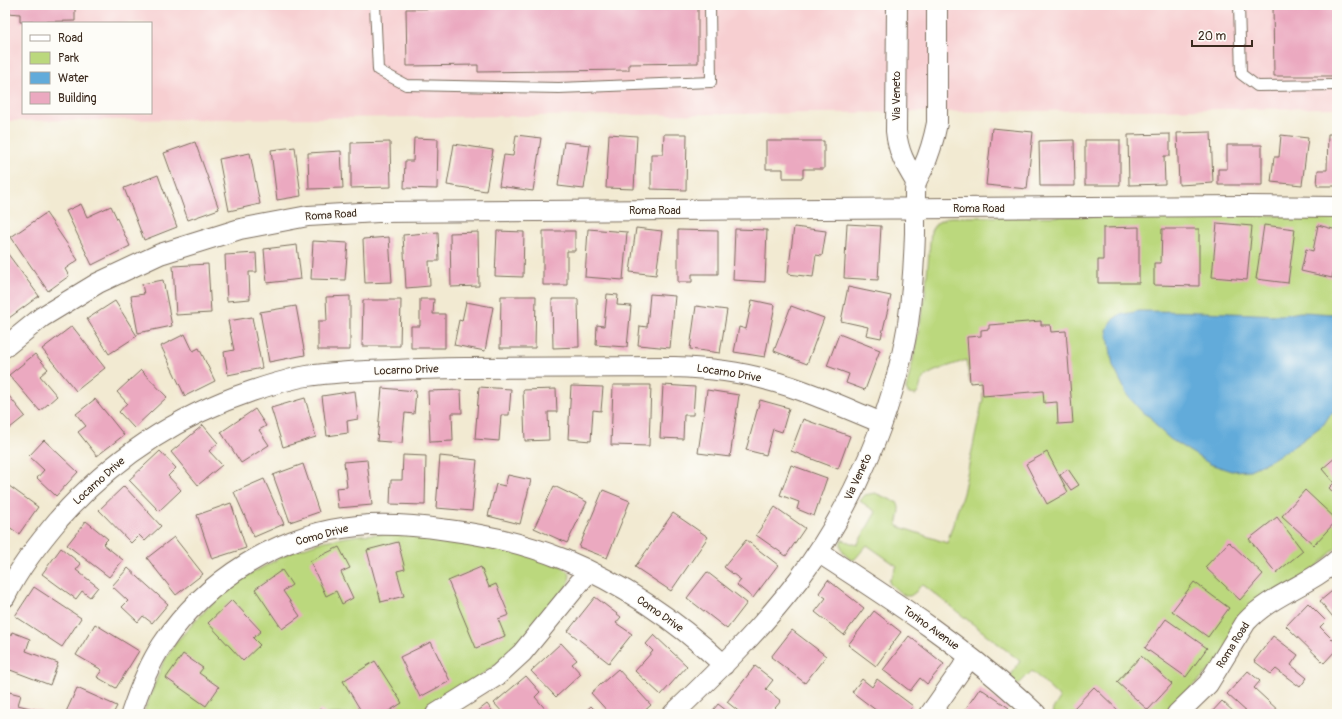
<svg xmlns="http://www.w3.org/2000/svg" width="1342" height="719" viewBox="0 0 1342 719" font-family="Pangolin,sans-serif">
	<rect width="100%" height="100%" fill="#fdfcf7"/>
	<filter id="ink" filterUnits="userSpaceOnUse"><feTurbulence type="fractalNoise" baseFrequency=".025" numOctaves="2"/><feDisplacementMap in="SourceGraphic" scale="8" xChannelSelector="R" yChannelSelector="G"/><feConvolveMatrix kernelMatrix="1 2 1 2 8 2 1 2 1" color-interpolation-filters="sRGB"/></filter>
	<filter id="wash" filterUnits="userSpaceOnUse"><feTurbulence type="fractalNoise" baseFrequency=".012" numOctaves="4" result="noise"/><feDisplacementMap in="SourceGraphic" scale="16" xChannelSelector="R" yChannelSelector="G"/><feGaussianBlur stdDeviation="0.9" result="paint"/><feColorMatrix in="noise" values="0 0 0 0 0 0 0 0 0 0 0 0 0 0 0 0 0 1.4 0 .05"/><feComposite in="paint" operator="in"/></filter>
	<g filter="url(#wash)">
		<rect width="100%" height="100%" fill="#f2ead2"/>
		<path fill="#f7cfd1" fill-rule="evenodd" d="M5 5H1337V108L5 121ZM23 23H151V113H23Z"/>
		<path fill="#bbd87d" stroke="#7b814e" d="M1337 215V547L1164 714H1052L1053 709 1060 698 1032 671 1019 684H1015L1010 677 1020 661 922 584C919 587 917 592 913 594 906 601 896 588 890 584L889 581 897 566 867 545 855 559 852 560C845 557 840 548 841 541L843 540 857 545 876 512 860 501 865 495 875 493 898 503 900 511 897 526 947 543 963 493 983 399 982 382 970 383 966 360C957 364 929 371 924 378 919 383 921 390 916 395L909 394 906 390 913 360 925 297 931 231C936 222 941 220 950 217Z
			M395 533 458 539 503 547 561 566 570 573 569 583 526 637 496 665 422 714H143L163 663 177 641 215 600 243 578 289 553 324 541 359 535Z"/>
		<path fill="#62abda" stroke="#4e6a7c" d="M1139 311C1186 311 1232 313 1279 315 1286 315 1293 313 1300 312 1312 312 1325 314 1337 314V410L1329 416 1324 424 1299 443 1271 460 1250 470 1231 471 1210 464 1170 439 1159 429 1150 417 1143 413 1126 394 1124 388 1113 366 1107 330 1111 321 1119 315Z"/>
		<g id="blocks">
			<path fill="#eba9c0" d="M5 5H75V21L20 22V14L8 13V23H5Z
				M477 5H630V7L698 6V63L629 64V70L478 72V65L407 66 406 9 477 8Z
				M1273 5H1337V76H1274Z
				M992 128 1033 132 1027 189 986 185Z
				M1211 132 1213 183 1179 185 1177 133Z
				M609 134 637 136 634 189 606 188Z
				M664 134H687L686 190 651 189V154H663Z
				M1170 134V156H1164L1165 184 1129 185 1128 135Z
				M1328 134H1337V186H1317L1318 170H1327Z
				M516 135 541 138 533 191 499 186 504 155 513 156Z
				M1281 135 1308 138 1302 185 1271 182 1274 157H1279Z
				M414 138 438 139 437 189 404 188 405 161H413Z
				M1074 140 1075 186H1040L1039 141Z
				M1085 140H1120V185H1085Z
				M766 141H824V169H803V178H783V169H766Z
				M195 142 219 209 188 220 164 153Z
				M390 142 391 187 351 188V143Z
				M564 142 590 145 584 189 558 186Z
				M454 144 493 150 486 191 447 185Z
				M1227 145H1262V185H1218V169H1227Z
				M295 147 301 196 277 200 271 150Z
				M341 151 343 188 309 189 308 153Z
				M250 153 260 204 229 211 219 159Z
				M158 175 177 227 144 240 124 188Z
				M81 204 87 217 111 206 130 246 92 265 66 211Z
				M46 213 78 260 65 269 69 276 48 291 11 237Z
				M1217 223 1252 226 1247 280 1212 277Z
				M847 224 881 226 878 280 844 278Z
				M1264 225 1295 229 1288 283 1256 279Z
				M1318 225 1337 230V255L1332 278 1301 271 1306 249 1313 251Z
				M794 227 826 231 822 256 816 255 813 277 788 274Z
				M1139 227V283H1098V260H1103V228Z
				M636 228 662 231 656 275 630 272Z
				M588 229 627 232 623 280 585 277Z
				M735 229 767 230 765 282 733 280Z
				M1162 229H1199V286L1154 285V263H1161Z
				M678 230 718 231V274H692V282H678Z
				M497 231 524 232 523 277 495 276Z
				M543 231H575V251H567V285H543Z
				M438 232 439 261H429L430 286 406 288 403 235Z
				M478 232 479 286 451 287 450 233Z
				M389 237 392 282 365 283 363 239Z
				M313 241 348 243 345 280 311 279Z
				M297 245 301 279 267 283 264 249Z
				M5 250 39 296 9 318 5 313Z
				M256 253 257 272H249L250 299 227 301 225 255Z
				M208 264 211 313 176 315 173 266Z
				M163 280 172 326 138 333 131 296 144 294 142 284Z
				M848 287 891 296 881 338 866 335 868 327 841 321Z
				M607 294 618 295 617 305 631 306 627 347 596 345 597 325 604 326Z
				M650 294 675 296 670 348 638 345 640 326 647 327Z
				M350 296V350H318V321H327L326 297Z
				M501 296H536L535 348H500Z
				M420 299H434L433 314H445V348H411V326H420Z
				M552 299H578L579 347 553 348Z
				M363 300H401L400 346H362Z
				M752 300 775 305 765 357 734 352 739 327 746 329Z
				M115 301 137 336 109 354 87 319Z
				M466 302 493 307 485 351 454 345 459 320 462 321Z
				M296 306 305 355 269 362 260 312Z
				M696 306 727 310 720 353 690 349Z
				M791 306 824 318 807 364 774 351Z
				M252 317 262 368 228 375 224 352 234 350 228 321Z
				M1041 321V325H1050L1051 332 1066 331 1073 423 1058 424 1057 402 1044 403 1043 391 983 396 982 382 970 383 967 337 981 336V330L989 329V325Z
				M72 326 105 368 76 391 42 349Z
				M185 334 193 351 199 348 215 381 185 396 161 346Z
				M839 334 880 350 865 390 846 383 849 374 827 366Z
				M35 354 48 369 40 376 57 396 40 411 9 375Z
				M141 370 167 397 134 428 119 412 127 403 117 392Z
				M613 385H651L649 446 611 445Z
				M663 385 695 387 693 415H684L683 439 660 438Z
				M571 386 603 387 601 411 593 410 591 441 568 439Z
				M479 387 511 389 509 415H501L499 441 475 439Z
				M382 388 416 391 414 414 405 413 402 443 377 441Z
				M556 389 557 412H548L549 440 525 441 523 390Z
				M461 390 462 413H452L453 441 430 442 428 391Z
				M707 390 739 395 730 457 698 453Z
				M5 391 25 416 5 432Z
				M355 391 358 419 347 421 348 433 327 436 322 396Z
				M305 398 316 437 283 447 271 408Z
				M95 399 124 435 97 456 78 432 86 426 76 414Z
				M760 400 789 408 782 432 773 429 766 455 746 450Z
				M255 409 266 426 259 430 269 445 241 463 221 432Z
				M803 419 850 436 838 469 791 451Z
				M203 425 218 443 209 451 222 465 198 485 171 452Z
				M44 440 78 472 56 496 37 478 44 470 29 456Z
				M160 451 176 468 168 476 181 490 159 511 129 480Z
				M1047 452 1068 492 1047 504 1026 464Z
				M403 455 426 456 425 505 390 504 391 480H402Z
				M440 456 477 460 472 511 436 508Z
				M1337 456V497L1329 488 1334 483 1322 469Z
				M367 460 372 505 338 508 336 488 347 487 344 462Z
				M303 464 319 512 290 522 273 475Z
				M791 465 827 478 814 516 797 509 799 502 780 495Z
				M1068 469 1079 485 1071 490 1060 475Z
				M508 475 531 480 520 524 488 516 496 484 505 486Z
				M264 479 284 524 254 537 234 492Z
				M5 483 38 507 19 534 5 524Z
				M124 486 161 526 145 541 139 535 131 543 99 510Z
				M554 486 587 502 567 543 534 528Z
				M603 490 630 501 607 558 579 547Z
				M1305 490 1337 520 1314 545 1282 516Z
				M231 503 246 548 212 559 197 515Z
				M775 507 805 528 786 556 756 535Z
				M673 513 708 537 671 591 635 567Z
				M1277 517 1303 551 1276 573 1249 539Z
				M86 521 108 539 103 544 123 560 109 577 67 545Z
				M174 537 203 574 176 595 147 558Z
				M746 540 778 565 753 598 737 585 741 580 724 567Z
				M398 542 405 569 397 571 404 596 381 602 367 550Z
				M1229 542 1263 574 1240 600 1205 567Z
				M339 547 350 568 341 572 353 598 342 604 336 591 326 596 310 561Z
				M61 548 81 564 76 570 98 587 90 597 82 591 76 599 42 574Z
				M481 567 489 587 496 584 509 615 498 619 505 636 476 648 448 581Z
				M128 568 168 604 152 623 143 616 138 622 122 607 128 601 112 586Z
				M282 570 292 585 283 591 300 616 282 629 255 589Z
				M707 572 747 603 727 629 687 598Z
				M828 580 864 608 844 635 815 612 826 598 819 593Z
				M1194 582 1229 608 1208 637 1172 611Z
				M34 587 81 618 62 647 15 616Z
				M1337 587V622L1320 601Z
				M595 597 621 617 616 623 632 634 609 663 568 631Z
				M232 600 261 631 253 638 260 645 243 661 208 623Z
				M1308 603 1326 621 1320 627 1337 644V649L1324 663 1286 626Z
				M874 611 901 632 876 666 848 645Z
				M1166 619 1207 648 1186 677 1145 648Z
				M95 624 139 651 116 688 97 677 102 670 76 655Z
				M792 630 826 656 805 683 771 657Z
				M12 632 30 639 26 651 58 663 50 685 5 668V650Z
				M654 635 687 666 661 695 635 671 653 651 646 644Z
				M909 636 944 664 927 684 920 678 910 691 883 670Z
				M1273 636 1298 655 1291 665 1307 678 1300 687 1276 669 1271 674 1254 661Z
				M431 642 450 681 420 697 400 657Z
				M561 643 577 660 572 664 581 674 556 697 531 671Z
				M183 654 203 668 199 673 219 687 206 706 166 678Z
				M1141 656 1172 684 1148 710 1117 682Z
				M375 661 402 703 384 714H363L343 681Z
				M755 666 773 680 766 689 781 701 770 714H742L727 702Z
				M618 669 651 705 641 714H610L591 693Z
				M1248 671 1260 681 1254 688 1281 713 1279 714 1264 713 1249 714 1227 694Z
				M526 676 540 692 535 697 547 711 543 714H504L494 703Z
				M862 679 872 687 877 679 913 706 907 714H881L852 692Z
				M1094 687 1122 714H1078L1073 709Z
				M77 688 117 706 113 714H65Z
				M980 688 1009 708 1005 714H962Z
				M5 691 21 695 18 705 41 711 40 714H5Z
				M1222 701 1236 714H1210Z
				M487 704 495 714H474Z
				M718 704 731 714H710Z
				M591 706 599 714H582Z
				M320 709 326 714H316Z"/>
		</g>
	</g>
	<g filter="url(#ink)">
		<use href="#blocks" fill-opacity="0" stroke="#7b6d5d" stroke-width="1"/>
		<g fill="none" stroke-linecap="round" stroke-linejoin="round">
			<defs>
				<path id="lane" d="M375 5 378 70 406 85 559 88 711 82 710 5
					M1239 5 1241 74 1257 86 1337 85"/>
				<path id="street" d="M897 5 896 131C898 152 905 164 916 182
					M5 347 42 317 98 283 160 254 240 229 308 216 378 212 1246 206 1337 207
					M818 552C894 601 971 651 1036 714
					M5 597C19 568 39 543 59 519 112 459 177 416 252 391 270 385 288 379 307 376 327 373 347 372 367 371 400 370 433 368 466 368 535 368 605 367 674 367 706 368 737 371 768 380 807 390 845 408 882 423
					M131 714C139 690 148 666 162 645 205 580 280 533 358 526 388 523 419 526 448 530 487 535 526 544 563 559 623 584 677 621 724 665
					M436 714 498 675 522 653 589 571
					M673 714C718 671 762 628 799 579 854 505 893 414 908 324 912 294 914 264 915 233 915 221 915 209 915 196 915 192 915 187 916 183 917 178 921 173 923 168 930 153 934 138 937 123V5
					M930 714 970 657
					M1177 714 1208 684 1246 622C1272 594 1310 585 1337 560"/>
			</defs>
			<use href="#lane" stroke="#7b6d5d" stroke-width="12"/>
			<use href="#street" stroke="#7b6d5d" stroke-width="22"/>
			<use href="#lane" stroke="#fff" stroke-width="10"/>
			<use href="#street" stroke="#fff" stroke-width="20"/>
		</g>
	</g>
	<g text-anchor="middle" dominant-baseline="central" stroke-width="3" stroke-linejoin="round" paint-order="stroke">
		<g font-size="11" fill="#3b2a1e" stroke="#fdfcf7">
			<text transform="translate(896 96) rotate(-90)">Via Veneto</text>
			<text x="979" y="208">Roma Road</text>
			<text x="655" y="210">Roma Road</text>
			<text transform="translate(331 215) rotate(-4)">Roma Road</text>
			<text transform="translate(406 370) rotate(-2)">Locarno Drive</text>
			<text transform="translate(729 373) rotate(9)">Locarno Drive</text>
			<text transform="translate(858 477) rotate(-65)">Via Veneto</text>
			<text transform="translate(99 481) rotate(-42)">Locarno Drive</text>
			<text transform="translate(322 535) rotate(-15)">Como Drive</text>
			<text transform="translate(660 614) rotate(35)">Como Drive</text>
			<text transform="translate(931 628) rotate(36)">Torino Avenue</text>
			<text transform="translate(1233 645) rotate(-58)">Roma Road</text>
		</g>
	</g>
	<rect width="1342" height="719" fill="none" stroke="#fdfcf7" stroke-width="20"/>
	<rect x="22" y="22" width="130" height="92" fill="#fdfcf7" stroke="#afa8a0"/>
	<rect x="30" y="35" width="20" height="6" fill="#ffffff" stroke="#afa8a0"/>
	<text x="58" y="42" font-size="12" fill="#3b2a1e">Road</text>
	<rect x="30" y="52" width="20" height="12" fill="#bbd87d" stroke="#afa8a0"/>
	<text x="58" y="62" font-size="12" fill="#3b2a1e">Park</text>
	<rect x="30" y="72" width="20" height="12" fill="#62abda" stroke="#afa8a0"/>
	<text x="58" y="82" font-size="12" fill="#3b2a1e">Water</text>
	<rect x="30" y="92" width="20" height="12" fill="#eba9c0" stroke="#afa8a0"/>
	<text x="58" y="102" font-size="12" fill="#3b2a1e">Building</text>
	<path d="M1192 40v6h60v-6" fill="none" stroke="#3b2a1e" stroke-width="2"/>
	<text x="1198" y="40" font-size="12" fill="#3b2a1e" stroke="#fdfcf7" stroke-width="3" paint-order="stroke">20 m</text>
</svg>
